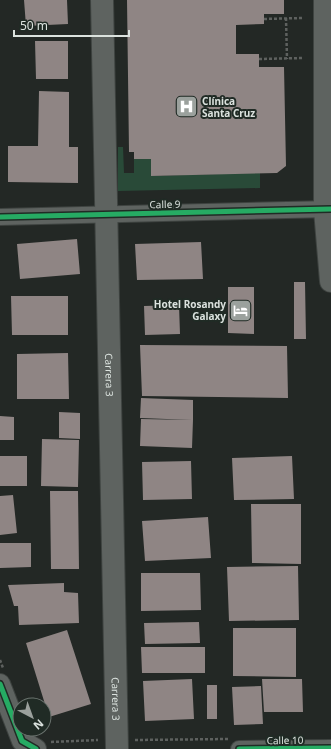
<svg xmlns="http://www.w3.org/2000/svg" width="331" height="749" viewBox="0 0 331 749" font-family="'Noto Sans',sans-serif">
	<rect width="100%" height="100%" fill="#232825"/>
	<path fill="#294a38" d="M118 147H123L124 173H134V159H151V176L260 173V188L118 191Z"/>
	<path fill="#8f8584" d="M24 0H67L68 24 26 26Z
		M127 0H284V14H264V24L236 25V54H259V67H284L286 166 277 173 151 176V159H134V152H129Z
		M35 41H68V79H36Z
		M39 91 69 92V147H78V183L8 182V146H38Z
		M77 239 80 274 20 279 17 244Z
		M201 242 203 279 137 280 135 244Z
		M294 282H305L306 339H294Z
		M228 287H254V334L228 333Z
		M11 296H68V335H12Z
		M179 305 180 334 145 335 144 306Z
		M140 345 287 346 288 398 142 396Z
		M68 353 69 399H17V354Z
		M141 398 193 400V420L140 418Z
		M59 412 80 413V439L59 438Z
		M0 416 14 417V440H0Z
		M141 419 193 420 192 448 140 446Z
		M42 439 79 440 78 487 41 486Z
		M0 456H27V486H0Z
		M292 456 294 499 234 500 232 458Z
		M191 461 192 499 143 500 142 462Z
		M50 491H78L79 569H51Z
		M13 495 17 533 0 535V496Z
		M251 504H301V564L252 563Z
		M208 517 211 558 145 561 142 521Z
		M0 543H31V567L0 568Z
		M298 566 299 620 229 621 227 567Z
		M141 573H200L201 610 141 611Z
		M64 583V592L78 593 79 623 19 625 18 606H14L8 585Z
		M199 622 200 643 145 644 144 623Z
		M233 628H296V677L233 676Z
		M67 630 91 704 49 717 26 643Z
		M141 647H205V673H142Z
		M192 679 194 719 145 721 143 681Z
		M262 679H302L303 712H264Z
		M207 685H217V719H207Z
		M261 686 263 724 234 725 232 687Z"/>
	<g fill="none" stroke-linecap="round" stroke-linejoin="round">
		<defs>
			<path id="minor" d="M0 217 331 209
				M239 749 331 748"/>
			<path id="tertiary" d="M0 684 22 741 36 749"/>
			<g id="secondary">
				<path id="s1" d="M102 0 117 749"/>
				<path d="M325 0V210L331 281"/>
			</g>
		</defs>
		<use href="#minor" stroke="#3e4340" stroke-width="18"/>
		<use href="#tertiary" stroke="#3e4340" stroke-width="22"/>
		<use href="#secondary" stroke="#3e4340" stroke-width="24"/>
		<path stroke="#5e615f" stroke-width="2.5" stroke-dasharray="3 2" stroke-linecap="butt" d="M286 18 287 59
			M264 19 303 18
			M259 59 303 58
			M0 660 3 668
			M135 740 228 739
			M51 742 98 740"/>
		<use href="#minor" stroke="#5e6360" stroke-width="16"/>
		<use href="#tertiary" stroke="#5e6360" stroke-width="20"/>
		<use href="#secondary" stroke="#5e6360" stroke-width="22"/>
		<defs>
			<path id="cycleway" d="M0 217 331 209
				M0 684 22 741 36 749
				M239 749 331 748"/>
		</defs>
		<use href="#cycleway" stroke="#202b25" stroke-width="8"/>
		<use href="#cycleway" stroke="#26ab63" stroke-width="5"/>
	</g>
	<defs>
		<symbol id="hospital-square" viewBox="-11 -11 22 22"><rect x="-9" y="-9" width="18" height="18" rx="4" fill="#9ba19d" stroke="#202b25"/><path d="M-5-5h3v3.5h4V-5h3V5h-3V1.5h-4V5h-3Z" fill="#fff"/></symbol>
		<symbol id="hotel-square" viewBox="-11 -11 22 22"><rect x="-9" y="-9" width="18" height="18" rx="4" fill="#9ba19d" stroke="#202b25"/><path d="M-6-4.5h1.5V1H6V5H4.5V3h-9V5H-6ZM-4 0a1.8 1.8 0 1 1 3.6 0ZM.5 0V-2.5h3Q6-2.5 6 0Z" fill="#fff"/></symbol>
	</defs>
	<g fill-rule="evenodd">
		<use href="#hospital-square" x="174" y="94" width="25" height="25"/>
		<use href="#hotel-square" x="228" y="298" width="25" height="25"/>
	</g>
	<g text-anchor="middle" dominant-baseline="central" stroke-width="4" stroke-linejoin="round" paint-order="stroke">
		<g font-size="10" font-weight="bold" fill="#dbe2de" stroke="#202b25" text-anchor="start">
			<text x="202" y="101">Clínica<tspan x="202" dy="12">Santa Cruz</tspan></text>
			<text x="226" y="304" text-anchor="end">Hotel Rosandy<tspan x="226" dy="12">Galaxy</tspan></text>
		</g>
		<g font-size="10" fill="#dbe2de" stroke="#202b25">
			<text transform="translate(165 204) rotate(-1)">Calle 9</text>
			<text stroke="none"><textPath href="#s1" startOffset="375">Carrera 3</textPath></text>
			<text stroke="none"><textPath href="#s1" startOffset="699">Carrera 3</textPath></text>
			<text transform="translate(285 740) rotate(-1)">Calle 10</text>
		</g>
	</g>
	<g transform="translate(32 717) rotate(139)"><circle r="19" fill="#202b25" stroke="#6b746f"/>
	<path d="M0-3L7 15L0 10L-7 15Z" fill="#9ba19d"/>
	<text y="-6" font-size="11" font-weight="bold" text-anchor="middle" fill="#dbe2de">N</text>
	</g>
	<path d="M14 30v6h115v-6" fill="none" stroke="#dbe2de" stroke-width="2"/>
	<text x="20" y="30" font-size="12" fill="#dbe2de" stroke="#202b25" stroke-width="3" paint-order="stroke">50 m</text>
</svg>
